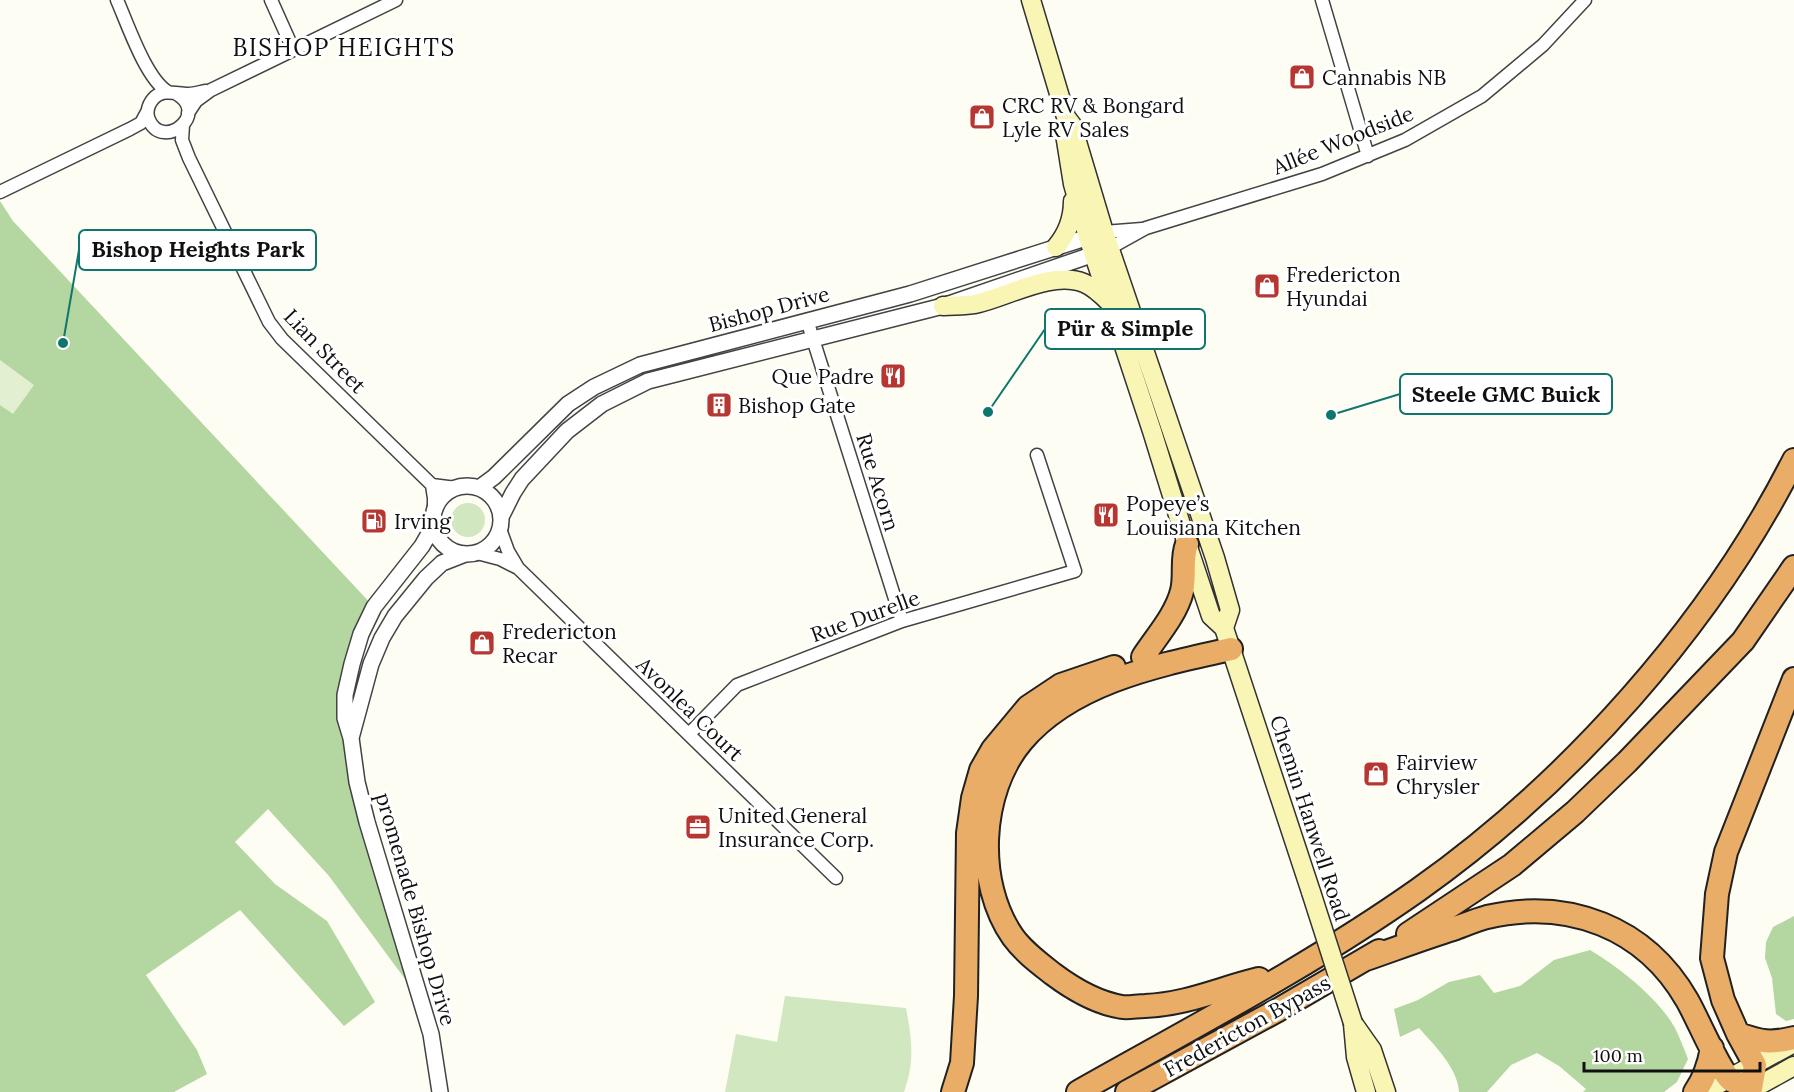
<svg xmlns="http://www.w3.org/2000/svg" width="1794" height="1092" viewBox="0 0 1794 1092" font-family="Lora,serif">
	<rect width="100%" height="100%" fill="#fefdf4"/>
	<path fill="#d1e7bf" d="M451 520a17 17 0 1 1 34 0a17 17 0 1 1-34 0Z
		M785 996 906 1008C912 1039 915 1062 904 1092H725L736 1034 777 1042Z"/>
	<path fill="#b4d6a0" d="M0 201 13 221 374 607 345 718 422 1002 329 876 268 809 235 842 275 884 327 921 375 1002 344 1026 240 910 146 975 197 1050 207 1074 174 1092H0Z
		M1794 916V1019L1786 1021 1776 1014 1772 978 1765 958 1766 942 1773 927Z
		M1590 950C1619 967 1659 999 1675 1028 1680 1038 1684 1049 1688 1059L1677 1082 1664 1092H1583L1586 1089 1559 1066 1537 1053 1511 1065 1487 1092H1459C1458 1068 1434 1045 1419 1028L1400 1037 1394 1009 1418 1000 1449 982 1480 975 1494 993 1520 986 1554 960Z"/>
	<path fill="#e2efd0" d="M0 360 34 385 13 414 0 405Z"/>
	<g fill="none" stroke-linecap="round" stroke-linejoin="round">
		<defs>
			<path id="minor" d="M117 0C128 25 146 79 168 92
				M271 0 293 49
				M1322 0 1368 156
				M175 93C212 113 163 152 149 120 146 113 148 105 153 99 162 88 176 94 188 94 194 94 200 92 206 91
				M188 113 196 101 211 90 396 0
				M183 125 182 140 189 158 269 322 282 339 432 485 456 488
				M0 192 130 129 141 123 147 112
				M1104 232 1142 229
				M1110 248 1146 228 1322 174 1405 140 1482 96 1543 45 1585 0
				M807 320 902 621
				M432 485 434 498V513
				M500 529 508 551 518 568 836 878
				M477 553 500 559 518 568
				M689 734 737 685 902 621 1075 571 1037 455"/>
			<path id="tertiary" d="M433 520a34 34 0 1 1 68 0a34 34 0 1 1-68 0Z
				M479 488 494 477 568 404 594 387 640 365 910 294 1098 234
				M501 517 513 493 522 479 567 431 602 404 648 381 943 306 1103 251
				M434 525 422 546 374 607 361 634 352 664 345 695V718L351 738 357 782 367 822 431 1034 440 1092
				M351 738 371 664 382 638 395 616 426 578 442 563 465 554"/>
			<path id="secondary" d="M1031 0 1066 117 1072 125 1104 232 1215 558 1230 610 1224 628 1226 634 1311 892
				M1065 134 1073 184 1088 237 1152 431 1187 544 1211 616 1224 628
				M1056 247C1068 233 1073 219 1073 201
				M943 306C953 305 965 306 975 304 1008 297 1051 270 1084 283 1094 287 1102 295 1110 303
				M1353 1023 1372 1050 1386 1092
				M1353 1024 1356 1057 1366 1092
				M1704 1092 1794 1043
				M1747 1092 1794 1066"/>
			<path id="motorway" d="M1231 649C1159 665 1072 682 1022 741 979 792 975 883 1013 937 1024 952 1039 963 1053 974 1073 989 1097 1003 1122 1007 1129 1008 1137 1006 1145 1006 1188 1004 1218 989 1259 979
				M1143 657C1156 637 1176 615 1182 591 1186 575 1181 559 1187 544
				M1408 934 1512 865 1575 812 1627 762 1743 641 1794 567
				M1366 959C1395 949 1424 938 1453 929 1464 925 1476 920 1487 917 1568 898 1645 927 1687 1000 1696 1015 1720 1072 1731 1080 1737 1084 1745 1086 1751 1089L1755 1065 1738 1034 1723 1000 1712 958 1717 894 1726 852 1794 679
				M1738 1034C1761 1042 1770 1044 1794 1038
				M953 1092 962 1063 966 996 968 833 973 798 981 770 993 749 1028 707 1061 685 1114 667
				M1078 1092C1193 1027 1310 966 1418 890 1569 783 1710 626 1794 460
				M1127 1092 1278 1010 1379 951
				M1695 1092C1705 1078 1709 1065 1712 1048"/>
		</defs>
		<use href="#minor" stroke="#434343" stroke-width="15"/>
		<use href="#tertiary" stroke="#434343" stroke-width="18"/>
		<use href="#secondary" stroke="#323232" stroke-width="21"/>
		<use href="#motorway" stroke="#212121" stroke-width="26"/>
		<use href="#minor" stroke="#fff" stroke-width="12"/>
		<use href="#tertiary" stroke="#fff" stroke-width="15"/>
		<use href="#secondary" stroke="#f9f6b5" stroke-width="18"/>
		<use href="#motorway" stroke="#e9ad68" stroke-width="22"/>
		<defs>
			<path id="secondary-bridge" d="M1311 892 1353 1023"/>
		</defs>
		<use href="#secondary-bridge" stroke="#323232" stroke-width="21" stroke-linecap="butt"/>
		<use href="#secondary-bridge" stroke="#f9f6b5" stroke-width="18"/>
	</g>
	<defs>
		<symbol id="shop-square" viewBox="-11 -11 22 22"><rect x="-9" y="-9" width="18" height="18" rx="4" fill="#b63732" stroke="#fff"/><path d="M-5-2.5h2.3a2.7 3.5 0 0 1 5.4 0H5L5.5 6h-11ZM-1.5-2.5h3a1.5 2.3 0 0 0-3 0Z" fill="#fff"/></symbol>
		<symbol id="restaurant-square" viewBox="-11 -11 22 22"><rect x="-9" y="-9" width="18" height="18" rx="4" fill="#b63732" stroke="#fff"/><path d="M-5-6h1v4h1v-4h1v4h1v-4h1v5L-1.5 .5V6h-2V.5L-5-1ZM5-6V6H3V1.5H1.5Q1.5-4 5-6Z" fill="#fff"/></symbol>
		<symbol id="building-square" viewBox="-11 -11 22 22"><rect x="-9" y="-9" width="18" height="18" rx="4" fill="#b63732" stroke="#fff"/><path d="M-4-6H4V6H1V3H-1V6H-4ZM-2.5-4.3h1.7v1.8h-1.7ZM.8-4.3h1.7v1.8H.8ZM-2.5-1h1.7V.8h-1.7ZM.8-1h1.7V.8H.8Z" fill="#fff"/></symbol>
		<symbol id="fuel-square" viewBox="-11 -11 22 22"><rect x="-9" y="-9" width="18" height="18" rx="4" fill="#b63732" stroke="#fff"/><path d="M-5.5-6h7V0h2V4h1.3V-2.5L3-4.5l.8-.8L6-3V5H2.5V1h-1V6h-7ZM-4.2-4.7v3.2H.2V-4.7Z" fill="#fff"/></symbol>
		<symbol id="office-square" viewBox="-11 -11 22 22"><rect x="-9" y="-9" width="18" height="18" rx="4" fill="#b63732" stroke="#fff"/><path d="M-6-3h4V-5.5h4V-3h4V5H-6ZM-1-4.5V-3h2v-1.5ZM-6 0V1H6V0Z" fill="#fff"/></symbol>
	</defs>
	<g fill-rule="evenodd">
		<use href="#shop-square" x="1287" y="62" width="30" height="30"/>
		<use href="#shop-square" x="967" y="102" width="30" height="30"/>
		<use href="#shop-square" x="1252" y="271" width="30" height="30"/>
		<use href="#restaurant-square" x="878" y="361" width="30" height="30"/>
		<use href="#building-square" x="704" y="390" width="30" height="30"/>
		<use href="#restaurant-square" x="1091" y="500" width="30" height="30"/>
		<use href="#fuel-square" x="359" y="506" width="30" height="30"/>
		<use href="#shop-square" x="467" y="628" width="30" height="30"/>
		<use href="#shop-square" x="1361" y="759" width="30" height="30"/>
		<use href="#office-square" x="683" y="812" width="30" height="30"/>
	</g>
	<g text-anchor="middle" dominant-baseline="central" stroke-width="6" stroke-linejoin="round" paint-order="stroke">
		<g font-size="21" fill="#101010" stroke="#fff" text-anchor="start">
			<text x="1322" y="77">Cannabis NB</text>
			<text x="1002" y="105">CRC RV &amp; Bongard<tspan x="1002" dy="24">Lyle RV Sales</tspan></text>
			<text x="1286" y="274">Fredericton<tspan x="1286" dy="24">Hyundai</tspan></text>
			<text x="874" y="376" text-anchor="end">Que Padre</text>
			<text x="738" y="405">Bishop Gate</text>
			<text x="1126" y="503">Popeye’s<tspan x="1126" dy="24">Louisiana Kitchen</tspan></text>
			<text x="394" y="521">Irving</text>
			<text x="502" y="631">Fredericton<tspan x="502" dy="24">Recar</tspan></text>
			<text x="1396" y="762">Fairview<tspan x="1396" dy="24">Chrysler</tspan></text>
			<text x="718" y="815">United General<tspan x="718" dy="24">Insurance Corp.</tspan></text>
		</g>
		<g font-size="21" fill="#101010" stroke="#fff">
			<text transform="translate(1343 140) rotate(-22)">Allée Woodside</text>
			<text transform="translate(769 309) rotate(-15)">Bishop Drive</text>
			<text transform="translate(325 351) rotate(46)">Lian Street</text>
			<text transform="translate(878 482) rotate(73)">Rue Acorn</text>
			<text transform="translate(865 616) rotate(-20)">Rue Durelle</text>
			<text transform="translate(690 709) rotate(44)">Avonlea Court</text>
			<text transform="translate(1310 818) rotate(72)">Chemin Hanwell Road</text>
			<text transform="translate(416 909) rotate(74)">promenade Bishop Drive</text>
			<text transform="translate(1247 1026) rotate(-29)">Fredericton Bypass</text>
		</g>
		<g font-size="24" letter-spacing="1.5" fill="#101010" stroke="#fff">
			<text x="344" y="47">BISHOP HEIGHTS</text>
		</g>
	</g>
	<path fill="none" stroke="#0f766e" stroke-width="2" d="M63 343L79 250M988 412L1045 329M1331 415L1400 394"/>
	<g fill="#0f766e" stroke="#fff" stroke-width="2">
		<circle cx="63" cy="343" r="6"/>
		<circle cx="988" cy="412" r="6"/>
		<circle cx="1331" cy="415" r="6"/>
	</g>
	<g fill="#fff" stroke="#0f766e" stroke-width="2">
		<rect x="79" y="230" width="237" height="40" rx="6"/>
		<rect x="1045" y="309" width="160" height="40" rx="6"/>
		<rect x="1400" y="374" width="212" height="40" rx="6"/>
	</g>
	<g font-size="22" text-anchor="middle" font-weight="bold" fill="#101010">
		<text x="198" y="257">Bishop Heights Park</text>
		<text x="1125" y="336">Pür &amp; Simple</text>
		<text x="1506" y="402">Steele GMC Buick</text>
	</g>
	<path d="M1584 1062v9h176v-9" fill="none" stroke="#101010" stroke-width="3"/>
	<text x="1593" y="1062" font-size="18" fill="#101010" stroke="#ffffff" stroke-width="4.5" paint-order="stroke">100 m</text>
</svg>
